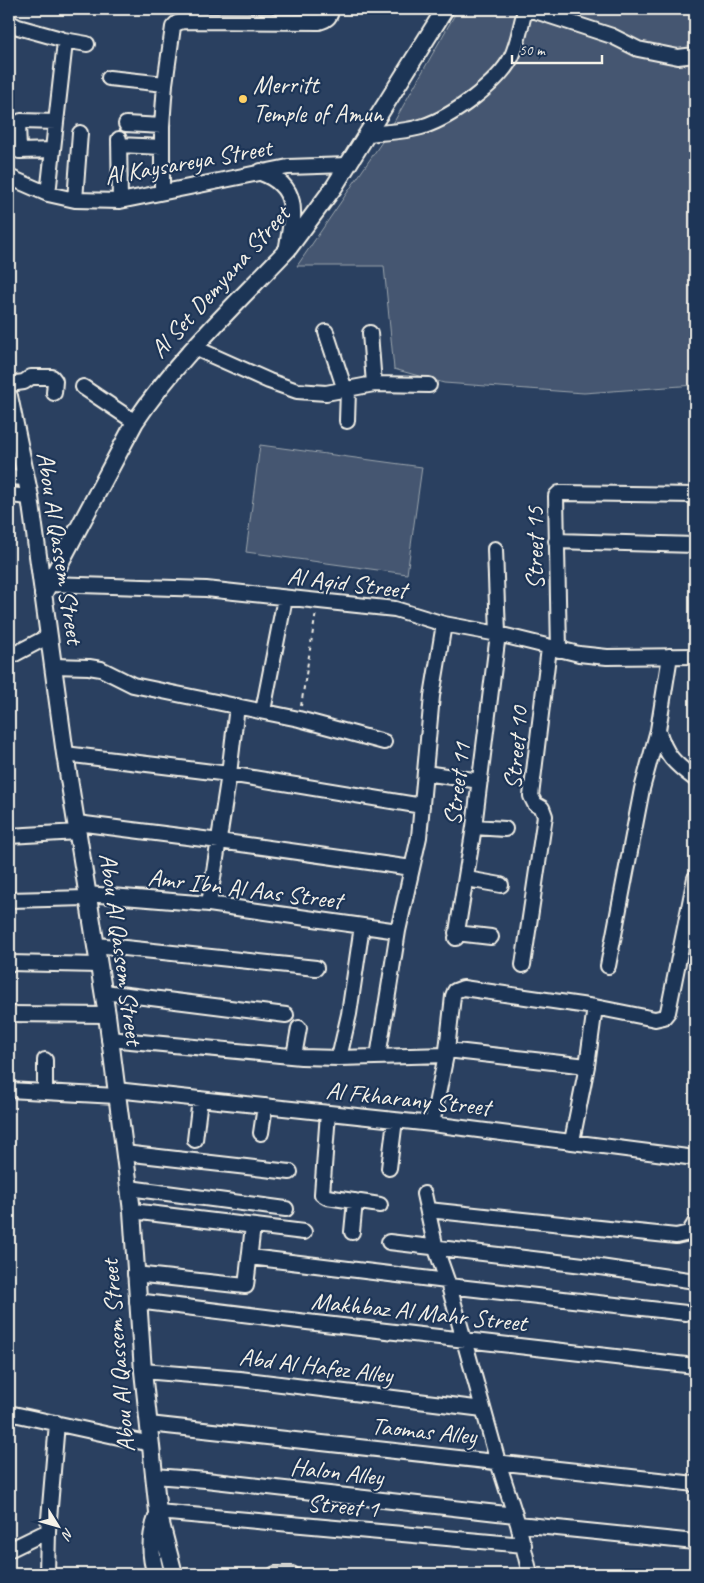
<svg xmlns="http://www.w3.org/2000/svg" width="704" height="1583" viewBox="0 0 704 1583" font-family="Caveat,sans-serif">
	<rect width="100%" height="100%" fill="#2a4060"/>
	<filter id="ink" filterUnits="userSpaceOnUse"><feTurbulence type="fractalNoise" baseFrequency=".02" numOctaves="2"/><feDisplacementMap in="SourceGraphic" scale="10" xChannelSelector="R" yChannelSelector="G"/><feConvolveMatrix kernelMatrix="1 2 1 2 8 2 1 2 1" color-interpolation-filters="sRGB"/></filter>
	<g filter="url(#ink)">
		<path fill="#445771" stroke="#9ca4ac" d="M458 9H695V385L584 393 444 383 394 369 384 266H297L386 136Z
			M260 445 422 467 407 574 246 552Z"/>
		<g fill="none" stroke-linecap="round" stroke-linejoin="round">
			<defs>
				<path id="minor" d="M9 22 18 27 61 39 65 42 48 194
					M64 40 87 44
					M109 78 165 84
					M126 124 162 126
					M367 134C386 132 406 132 424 126 452 117 498 83 511 58 518 44 520 28 524 14L529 9 612 36 638 49 678 57 695 55
					M119 139 120 201
					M119 145 162 147
					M53 150 20 151 19 149 18 124 21 121 56 122
					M9 177 48 194 75 200 120 201 288 167 348 165
					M162 192V126L165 84 173 27 177 23 183 21 319 22C327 20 331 17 331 9
					M75 200 80 133
					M326 332 345 390
					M370 333 374 384
					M195 348 269 381 297 391 326 393 374 384 429 385
					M9 384 24 382 31 377H52L55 381 54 393
					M83 387 135 422
					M347 421 348 390
					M9 477 26 478
					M9 495 30 497
					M556 541 695 545
					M49 584 206 589 395 609 444 624 498 634 579 654 607 657 695 656
					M559 650 556 496 559 493H564L695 495
					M9 657 49 636
					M53 666 89 667 101 669 133 685 299 719 384 742
					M263 711 285 598
					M658 730C666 756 674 763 695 779
					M65 754 229 774 422 806
					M425 773 480 781
					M77 823 219 841 412 868
					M474 827 505 829
					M9 836 78 832
					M467 879 501 885
					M87 894 209 904 398 931
					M9 900 87 898
					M209 904 229 774 237 706
					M456 933 491 937
					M456 938 474 827 498 634 495 549
					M96 945 316 968
					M9 963 99 965
					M523 965 545 816 542 808 535 804 531 796 549 648
					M608 966 642 789 658 730 670 656
					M104 992 286 1015
					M9 1014 107 1015
					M109 1039 301 1057 339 1058 446 1055
					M447 1050 587 1066
					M294 1056 299 1028
					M378 1057 398 931 419 837 432 696 444 624
					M339 1058 349 1014 362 926
					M45 1060V1092
					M9 1090 116 1096
					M116 1090 432 1124 695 1158
					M328 1113 322 1194 327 1197 380 1205
					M432 1124 447 1050 453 996 455 991 463 988 595 1007 655 1019 664 1017 668 1012 695 878
					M261 1133 265 1106
					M195 1140 200 1099
					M572 1141 587 1066 595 1007
					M124 1153 290 1172
					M389 1168 395 1120
					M129 1188 286 1209
					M424 1194 436 1249 449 1286 498 1462 518 1524 530 1574
					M428 1210 676 1236 689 1233 695 1223
					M132 1211 304 1232
					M352 1232 355 1201
					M389 1242 600 1267 695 1281
					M250 1257 447 1281
					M135 1274 245 1286H246L253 1226
					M449 1286 686 1313
					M137 1301 307 1322 695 1366
					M143 1371 240 1379 483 1409
					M9 1413 151 1444
					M149 1424 695 1484
					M154 1476 206 1480 515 1515
					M158 1512 524 1545
					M518 1524 695 1542
					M9 1550 48 1531
					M47 1574 48 1531 57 1423
					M275 1574H292"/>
				<path id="tertiary" d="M261 172C299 186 294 213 288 246
					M9 396 30 497 65 754 107 1015 132 1211 143 1371 158 1512 174 1574
					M43 595 135 422C178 358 235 305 288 249L334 187 445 9
					M156 1574C149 1554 150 1535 158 1514"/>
			</defs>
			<use href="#minor" stroke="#f4f1e8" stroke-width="18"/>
			<use href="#tertiary" stroke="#f4f1e8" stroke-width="20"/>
			<path stroke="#f4f1e8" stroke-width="2" stroke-dasharray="4 4" stroke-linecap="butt" d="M301 706 316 612"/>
			<use href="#minor" stroke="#1d3557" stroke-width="14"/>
			<use href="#tertiary" stroke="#1d3557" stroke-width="16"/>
		</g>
	</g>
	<circle fill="#ffd166" stroke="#1d3557" stroke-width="2" cx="243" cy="99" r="5"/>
	<g text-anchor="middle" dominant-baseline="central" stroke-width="4.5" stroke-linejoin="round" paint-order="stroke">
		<g font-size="25" fill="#f4f1e8" stroke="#1d3557" text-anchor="start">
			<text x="253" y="85">Merritt<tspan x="253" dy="29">Temple of Amun</tspan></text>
		</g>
		<g font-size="25" fill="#f4f1e8" stroke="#1d3557">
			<text transform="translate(188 162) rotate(-10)">Al Kaysareya Street</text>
			<text transform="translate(220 282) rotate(-48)">Al Set Demyana Street</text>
			<text transform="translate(60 548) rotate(81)">Abou Al Qassem Street</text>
			<text transform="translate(535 548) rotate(-90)">Street 15</text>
			<text transform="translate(347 583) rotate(7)">Al Aqid Street</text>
			<text transform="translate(516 748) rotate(-85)">Street 10</text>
			<text transform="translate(457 784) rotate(-83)">Street 11</text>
			<text transform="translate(245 889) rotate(7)">Amr Ibn Al Aas Street</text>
			<text transform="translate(121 949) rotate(82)">Abou Al Qassem Street</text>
			<text transform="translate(408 1099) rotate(6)">Al Fkharany Street</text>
			<text transform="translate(419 1312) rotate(6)">Makhbaz Al Mahr Street</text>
			<text transform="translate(118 1356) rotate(-95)">Abou Al Qassem Street</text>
			<text transform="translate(316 1366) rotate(7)">Abd Al Hafez Alley</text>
			<text transform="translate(424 1431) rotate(6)">Taomas Alley</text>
			<text transform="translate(337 1472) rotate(7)">Halon Alley</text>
			<text transform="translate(343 1506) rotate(5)">Street 1</text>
		</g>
	</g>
	<rect width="704" height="1583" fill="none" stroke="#1d3557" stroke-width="30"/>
	<rect x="15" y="15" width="674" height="1553" fill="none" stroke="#f4f1e8" stroke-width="2" filter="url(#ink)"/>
	<g transform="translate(58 1526) rotate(127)" stroke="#1d3557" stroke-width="4" paint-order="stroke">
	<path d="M0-4L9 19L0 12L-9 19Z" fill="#f4f1e8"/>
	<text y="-8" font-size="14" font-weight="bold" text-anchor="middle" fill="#f4f1e8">N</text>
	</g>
	<path d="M512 55v8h90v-8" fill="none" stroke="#f4f1e8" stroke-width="2.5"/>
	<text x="519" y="55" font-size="15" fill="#f4f1e8" stroke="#1d3557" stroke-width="4" paint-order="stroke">50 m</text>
</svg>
